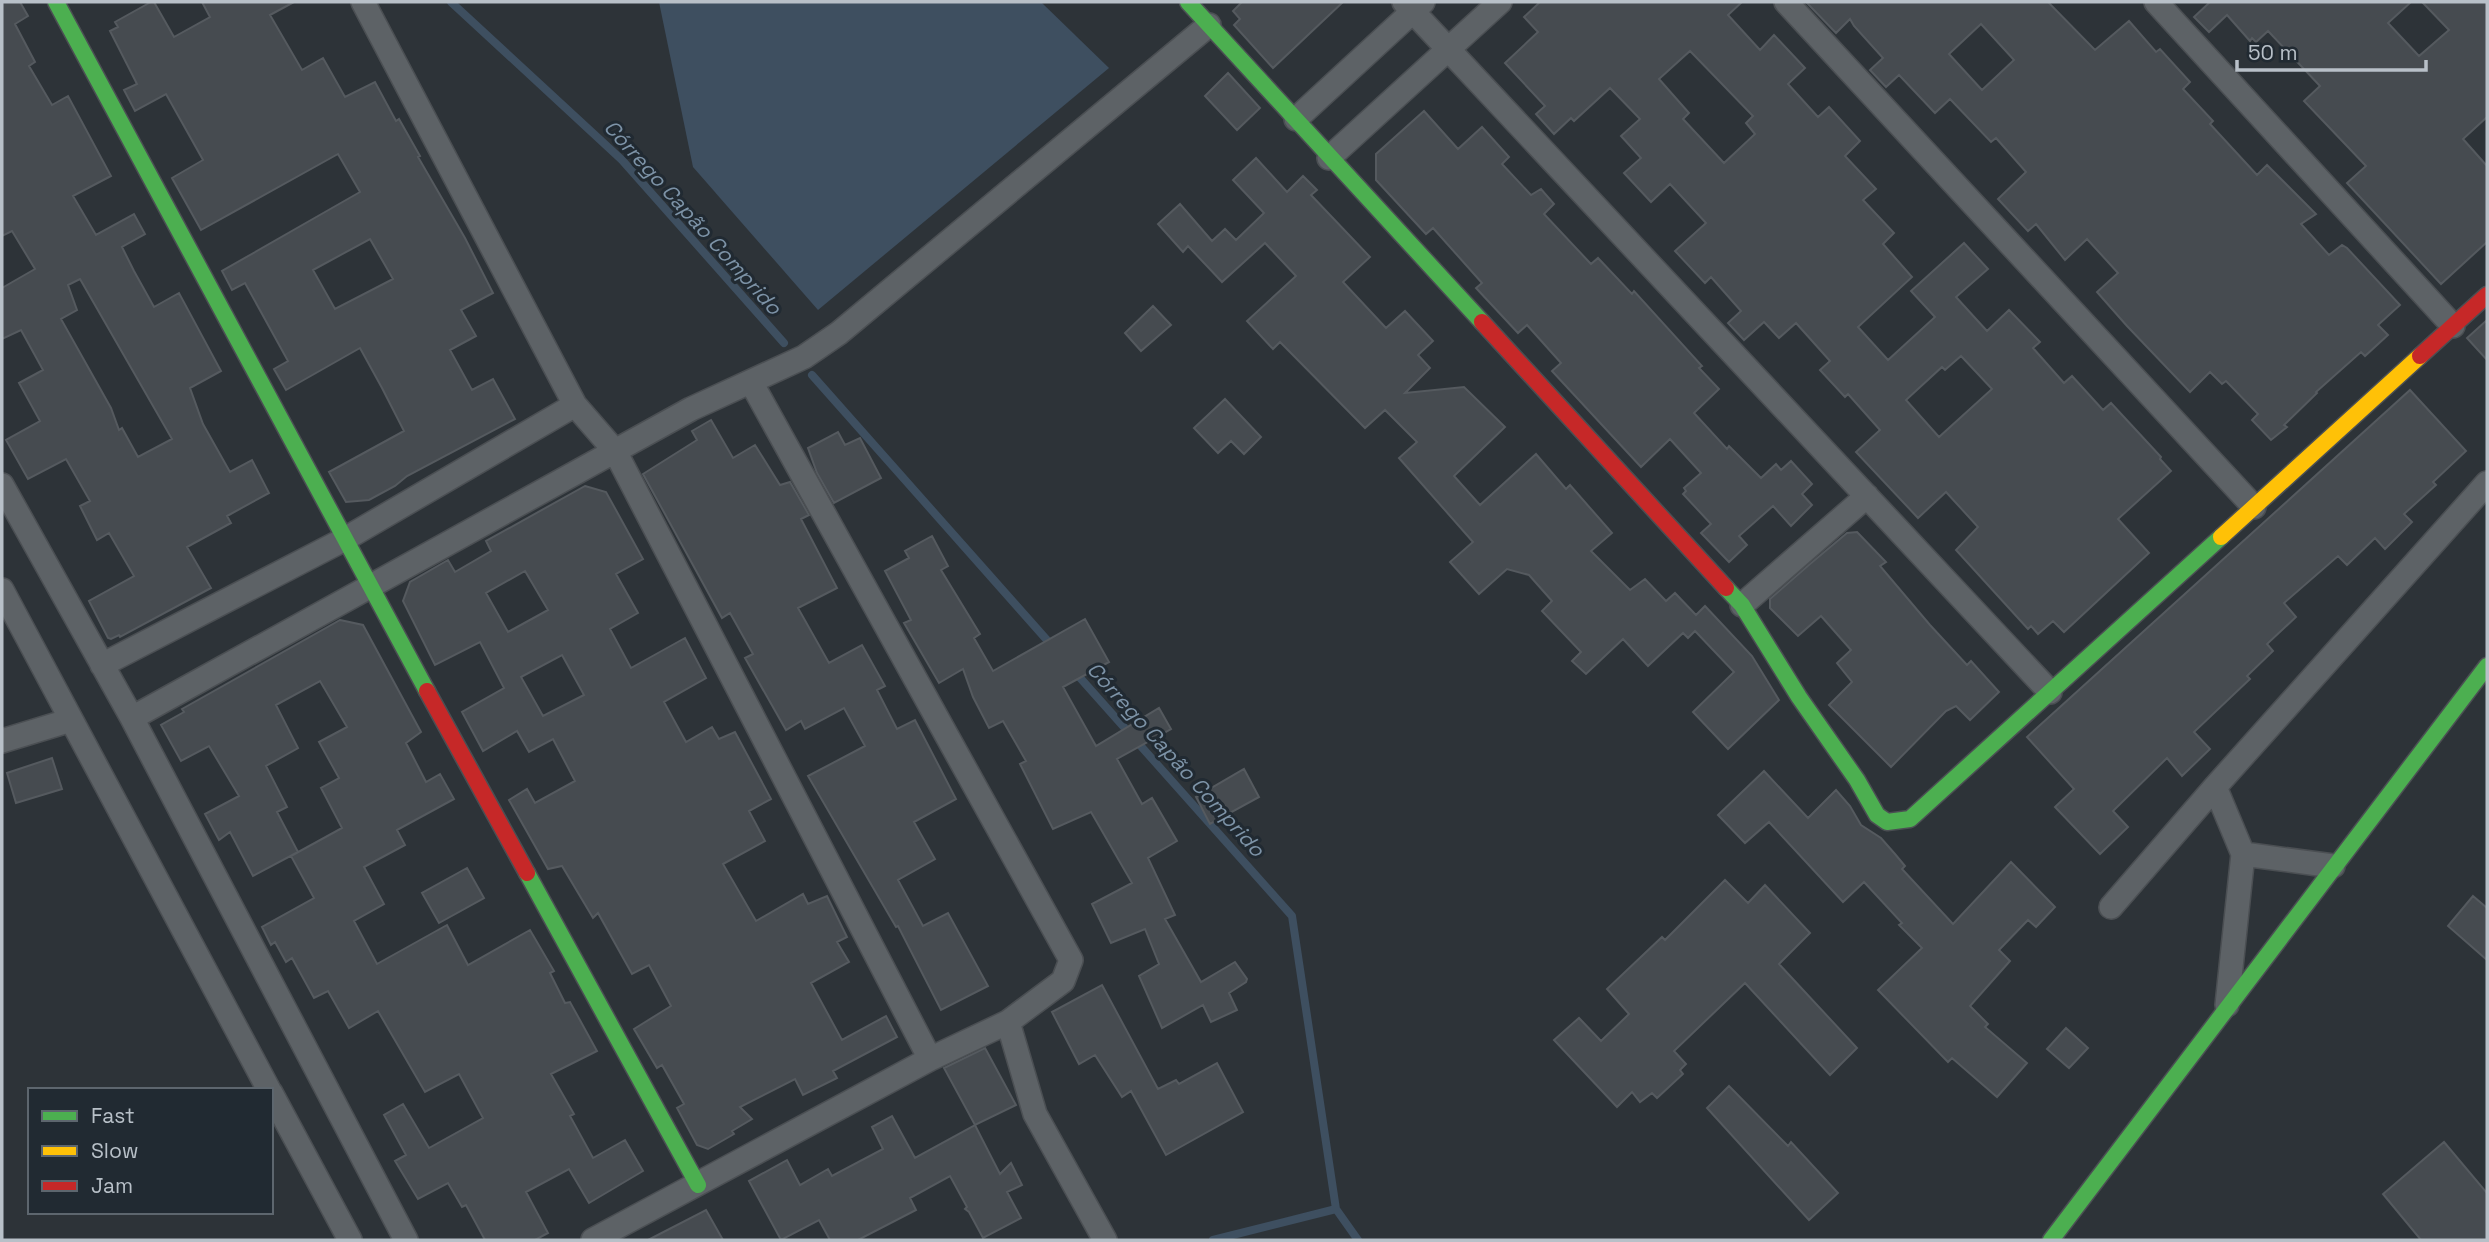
<svg xmlns="http://www.w3.org/2000/svg" width="2489" height="1242" viewBox="0 0 2489 1242" font-family="'Space Grotesk',sans-serif">
	<rect width="100%" height="100%" fill="#2d3338"/>
	<path fill="#3e4f60" d="M659 2H1041L1109 68 818 310 693 167Z"/>
	<g fill="none" stroke-linecap="round" stroke-linejoin="round">
		<path stroke="#3e4f60" stroke-width="8" d="M451 2 622 160 784 343
			M812 375 1054 648
			M1074 671 1292 916 1336 1209 1358 1240
			M1213 1240 1336 1209"/>
	</g>
	<path fill="#464b50" stroke="#555a5f" stroke-width="2" fill-rule="evenodd" d="M2 2H20L28 16 15 24 35 62 29 66 52 105 68 96 111 176 73 196 96 235 134 214 145 234 122 247 134 271 154 307 179 293 221 371 190 388 203 424 230 472 252 460 269 493 227 516 231 523 187 547 211 588 120 637 119 635 111 639 108 638 89 601 134 576 109 533 97 540 80 506 90 501 66 459 28 479 6 440 40 421 19 383 43 370 21 330 2 339V288L35 269 12 231 2 236ZM80 279 172 439 138 457 122 428 119 430 111 408 61 319 77 310 68 285Z
		M151 2H154L174 37 210 17 202 2H294L270 15 302 70 323 58 345 97 375 82 396 121 399 119 420 156 418 157 465 238 493 293 461 310 476 336 450 350 472 390 493 379 515 419 407 476 395 486 369 500 346 502 329 472 404 431 382 388 360 348 286 390 274 369 288 361 245 283 232 290 222 271 360 192 338 154 201 230 172 178 203 160 166 94 135 111 124 90 137 84 110 31 118 27 115 22ZM370 239 393 279 335 309 313 270Z
		M1242 2H1343L1273 68 1234 25 1240 19 1233 11Z
		M1540 2H1742L1728 15 1760 50 1774 35 1805 68 1788 84 1818 117 1829 107 1860 141 1845 156 1876 189 1863 200 1894 233 1883 244 1912 277 1858 327 1888 360 1935 317 1911 291 1964 243 1988 269 1956 297 1987 331 2009 310 2040 342 2033 348 2064 383 2072 376 2103 410 2111 403 2161 457 2160 459 2171 471 2118 519 2149 553 2064 632 2053 621 2038 634 2031 626 2028 629 1956 550 1978 527 1946 492 1918 518 1856 452 1880 430 1848 394 1845 397 1820 370 1830 361 1796 323 1779 338 1764 322 1744 340 1728 323 1741 311 1711 277 1705 283 1675 251 1706 223 1670 184 1651 202 1624 173 1641 158 1621 136 1640 119 1610 88 1574 121 1571 118 1554 134 1536 114 1545 106 1505 63 1538 32 1524 17ZM1690 51 1753 116 1746 123 1755 134 1724 163 1683 119 1689 113 1659 79ZM1961 356 1992 389 1939 437 1906 400 1942 367 1945 370Z
		M1806 2H2048L2095 50 2129 21 2156 52 2160 49 2190 82 2183 89 2213 121 2210 124 2257 175 2267 165 2316 214 2301 224 2329 255 2342 245 2347 248 2400 305 2378 325 2388 335 2365 356 2361 352 2316 392 2317 393 2284 425 2287 427 2271 440 2252 420 2258 414 2226 381 2222 384 2210 372 2190 392 2127 326 2097 292 2118 273 2087 239 2065 260 2036 224 2028 231 1998 199 2026 172 1996 138 1991 142 1950 99 1935 113 1899 75 1886 87 1870 70 1883 58 1854 26 1850 19 1836 33ZM1981 24 2014 60 1982 90 1949 54Z
		M2210 2H2411L2388 23 2419 56 2449 30 2422 2H2487V117L2463 139 2487 166V242L2441 284 2347 183 2366 166 2304 101 2320 86 2268 31 2256 42 2252 38 2250 41 2227 15 2209 32 2194 17Z
		M1228 73 1260 108 1237 130 1205 96Z
		M1424 111 1458 149 1482 127 1509 157 1502 164 1531 195 1541 189 1554 204 1544 214 1591 264 1598 258 1632 294 1634 291 1702 366 1699 368 1719 389 1694 413 1727 449 1729 446 1761 478 1776 464 1781 470 1791 461 1812 484 1802 494 1812 505 1791 526 1773 506 1739 536 1747 545 1729 562 1701 533 1711 524 1683 494 1686 491 1684 488 1701 473 1670 439 1641 467 1552 371 1561 363 1527 325 1518 333 1476 288 1482 283 1433 228 1426 234 1376 180V154Z
		M1256 158 1287 192 1303 176 1317 190 1311 195 1370 257 1343 282 1386 328 1405 311 1433 341 1418 355 1430 368 1405 393 1464 387 1505 427 1454 476 1480 505 1536 454 1566 489 1570 485 1612 533 1591 551 1630 590 1645 579 1666 601 1675 593 1696 615 1705 606 1752 656 1779 700 1728 749 1693 712 1734 672 1695 631 1688 638 1683 633 1648 666 1623 639 1586 674 1572 661 1581 652 1542 611 1552 601 1529 575 1507 569 1479 594 1450 562 1473 542 1399 458 1417 442 1385 410 1365 428 1280 342 1273 349 1247 321 1296 276 1265 243 1222 282 1188 246 1183 252 1158 224 1180 204 1212 241 1225 229 1236 240 1264 213 1233 180Z
		M1153 306 1171 325 1141 351 1125 333Z
		M2487 320V360L2467 338Z
		M2410 390 2466 451 2433 482 2436 485 2404 514 2412 522 2385 549 2375 538 2347 565 2338 556 2284 603 2296 617 2267 644 2273 651 2247 676 2250 679 2194 732 2210 749 2182 776 2167 758 2113 811 2128 827 2100 854 2055 807 2074 789 2027 737Z
		M1225 399 1261 437 1244 454 1231 441 1218 453 1194 428Z
		M711 420 733 458 755 445 780 485 790 482 809 515 801 519 837 588 798 608 829 663 862 645 885 686 877 690 897 729 915 720 956 799 914 822 935 859 898 880 923 926 948 913 988 986 941 1010 898 926 896 927 808 776 865 746 844 708 805 729 801 721 786 730 745 658 753 654 730 613 722 618 643 474 697 440 692 431Z
		M838 432 845 445 860 438 881 478 834 503 817 473 808 448Z
		M585 486 606 492 643 559 616 574 638 613 610 629 631 668 685 638 706 678 664 702 686 742 712 727 719 739 735 732 771 799 749 811 765 841 723 864 756 921 803 894 808 904 827 896 847 937 837 942 849 962 811 983 842 1040 886 1016 897 1037 833 1071 837 1078 803 1095 795 1079 740 1107 752 1119 732 1131 734 1134 708 1149 697 1145 677 1108 684 1104 662 1065 657 1068 634 1029 671 1006 649 965 632 974 598 913 593 918 562 866 548 869 509 800 527 789 535 803 575 781 553 739 529 752 517 731 483 751 462 712 504 688 480 642 435 665 403 601 410 582 448 560 455 572 491 551 486 541ZM525 571 548 610 508 632 486 593ZM562 655 584 695 543 716 521 677Z
		M1857 532 1886 562 1880 566 1930 625 1967 665 1971 661 1999 692 1970 720 1956 706 1946 711 1891 767 1829 705 1852 682 1837 663 1851 650 1821 616 1798 636 1770 608V599L1810 564 1847 533Z
		M932 536 948 566 941 570 980 634 974 638 993 671 1085 619 1109 662 1063 687 1096 746 1159 708 1171 729 1117 759 1142 804 1152 798 1177 841 1148 858 1175 915 1165 919 1201 982 1235 962 1247 979 1246 982 1229 993 1237 1010 1211 1022 1203 1005 1162 1028 1139 976 1159 964 1145 929 1111 943 1092 904 1132 883 1091 812 1053 829 1020 764 1026 761 1003 721 989 728 973 697 963 669 939 683 904 623 911 620 885 571 909 558 905 551Z
		M340 620 363 625 421 732 406 743 426 782 440 774 454 799 397 830 405 845 364 867 384 904 354 921 377 964 447 925 468 965 530 930 554 971 550 973 565 1003 570 1002 597 1051 551 1074 574 1114 570 1116 593 1158 625 1140 643 1171 589 1203 569 1169 526 1192 548 1233 535 1240H485L466 1205 462 1207 448 1183 418 1199 395 1161 406 1155 384 1115 403 1104 429 1148 483 1118 459 1074 425 1092 378 1011 349 1028 328 991 314 998 292 958 286 962 275 942 271 945 262 927 314 898 291 856 342 828 321 788 339 778 319 742 347 727 320 681 276 705 298 748 266 766 287 807 277 812 298 852 253 876 230 832 219 840 205 814 239 796 209 746 181 761 161 725 184 712 182 709Z
		M52 758 62 789 16 803 7 773Z
		M1244 769 1259 797 1210 824 1196 797Z
		M1764 771 1808 818 1836 790 1850 806 1861 825 1881 838 1895 854 1905 866 1902 869 1953 924 2011 862 2055 907 2036 927 2028 920 1999 950 2010 961 1970 1006 1988 1024 1985 1027 2027 1063 1997 1097 1952 1058 1948 1062 1878 990 1922 948 1899 925 1902 923 1864 882 1843 902 1769 822 1745 843 1718 815Z
		M467 868 484 898 439 923 422 893Z
		M1725 880 1748 903 1765 885 1810 933 1779 964 1857 1048 1830 1075 1745 983 1674 1051 1686 1064 1680 1070 1683 1074 1657 1098 1652 1093 1640 1102 1632 1092 1617 1107 1554 1040 1579 1018 1601 1041 1629 1014 1607 989 1662 937 1665 940Z
		M2473 896 2487 908V960L2448 926Z
		M1102 985 1158 1089 1176 1080 1179 1084 1217 1063 1243 1112 1166 1155 1131 1091 1122 1097 1095 1055 1079 1064 1052 1012Z
		M2066 1028 2088 1048 2069 1068 2047 1049Z
		M985 1048 1016 1105 975 1125 944 1068Z
		M1729 1086 1788 1146 1791 1142 1838 1193 1809 1220 1707 1108Z
		M892 1116 915 1158 975 1125 1000 1174 1011 1163 1022 1185 1007 1192 1021 1218 983 1238 969 1212 965 1209 967 1207 950 1176 910 1198 916 1210 858 1240H830L819 1220 781 1240 749 1181 787 1160 800 1185 828 1169 832 1176 883 1149 872 1127Z
		M2444 1142 2487 1193V1240H2421L2383 1194Z
		M706 1210 723 1240H648Z"/>
	<g fill="none" stroke-linecap="round" stroke-linejoin="round">
		<defs>
			<path id="street" d="M363 2 575 405 615 451 930 1059
				M1404 2 2050 692
				M1786 2 2254 507
				M2156 2 2453 326
				M1296 119 1423 2
				M1329 158 1500 2
				M2 485 132 718 406 1240
				M2 590 269 1090
				M1742 605 1867 496
				M102 665 345 539 575 405
				M132 718 691 409 804 357 839 333 1209 25
				M2 741 71 720
				M2215 787 2243 854 2227 1005
				M2243 854 2333 866
				M2111 907 2215 787 2487 483
				M1008 1022 1035 1114 1105 1240
				M271 1093 350 1240
				M593 1240 930 1059 1008 1022 1063 981 1071 960 751 382"/>
			<path id="fast" d="M56 2 427 691
				M1188 2 1482 322
				M1726 588 1742 605 1799 697 1857 780 1877 815 1887 822 1910 819 2221 537
				M527 873 698 1185
				M2051 1240 2487 666"/>
			<path id="slow" d="M2221 537 2420 356"/>
			<path id="jam" d="M1482 322 1726 588
				M2420 356 2487 295
				M427 691 527 873"/>
		</defs>
		<use href="#street" stroke="#4b4f53" stroke-width="26"/>
		<use href="#fast" stroke="#4b4f53" stroke-width="19"/>
		<use href="#slow" stroke="#4b4f53" stroke-width="19"/>
		<use href="#jam" stroke="#4b4f53" stroke-width="19"/>
		<use href="#street" stroke="#5d6266" stroke-width="23"/>
		<use href="#fast" stroke="#4caf50" stroke-width="16"/>
		<use href="#slow" stroke="#ffc107" stroke-width="16"/>
		<use href="#jam" stroke="#c62828" stroke-width="16"/>
	</g>
	<g text-anchor="middle" dominant-baseline="central" stroke-width="6" stroke-linejoin="round" paint-order="stroke">
		<g font-size="21" font-style="italic" fill="#7d93a7" stroke="#212a32">
			<text transform="translate(693 217) rotate(48)">Córrego Capão Comprido</text>
			<text transform="translate(1176 759) rotate(48)">Córrego Capão Comprido</text>
		</g>
	</g>
	<rect width="2489" height="1242" fill="none" stroke="#b8c0c8" stroke-width="7"/>
	<rect x="28" y="1088" width="245" height="126" fill="#212a32" stroke="#5d666e" stroke-width="2"/>
	<rect x="42" y="1111" width="35" height="10" fill="#4caf50" stroke="#5d666e" stroke-width="2"/>
	<text x="91" y="1123" font-size="21" fill="#b8c0c8">Fast</text>
	<rect x="42" y="1146" width="35" height="10" fill="#ffc107" stroke="#5d666e" stroke-width="2"/>
	<text x="91" y="1158" font-size="21" fill="#b8c0c8">Slow</text>
	<rect x="42" y="1181" width="35" height="10" fill="#c62828" stroke="#5d666e" stroke-width="2"/>
	<text x="91" y="1193" font-size="21" fill="#b8c0c8">Jam</text>
	<path d="M2237 60v10h189v-10" fill="none" stroke="#b8c0c8" stroke-width="3.5"/>
	<text x="2248" y="60" font-size="21" fill="#b8c0c8" stroke="#212a32" stroke-width="5" paint-order="stroke">50 m</text>
</svg>
